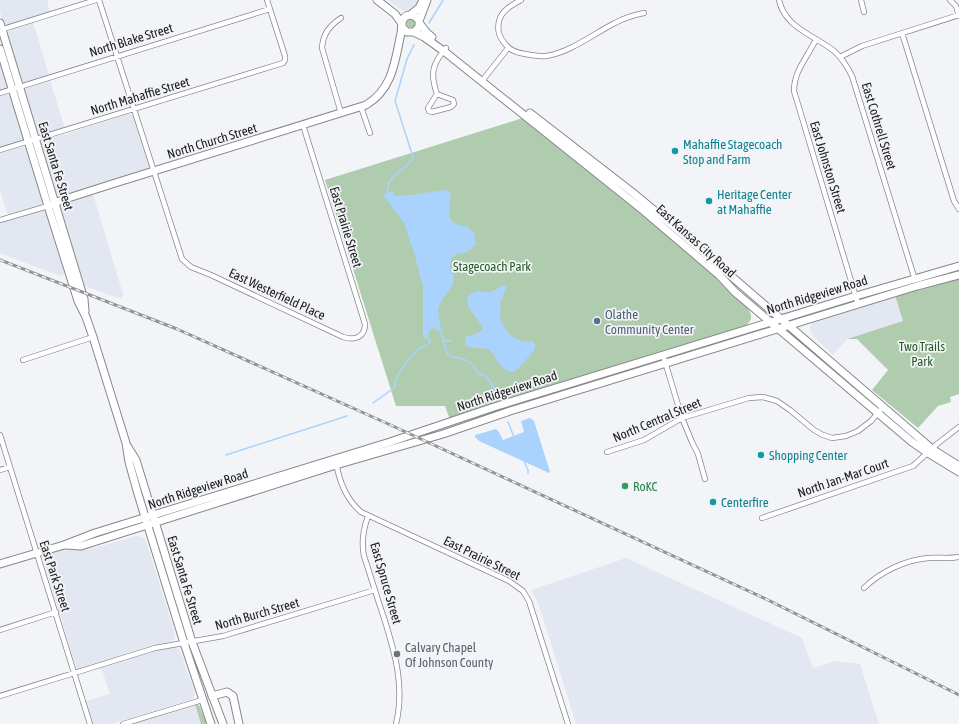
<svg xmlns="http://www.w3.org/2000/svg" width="959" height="724" viewBox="0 0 959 724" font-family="'Asap Condensed',sans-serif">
	<rect width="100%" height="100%" fill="#f2f4f7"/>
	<path fill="#e2e7f1" d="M0 0H47L50 12 7 25 3 22 0 12Z
		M388 0H422L420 3 409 12 400 9Z
		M33 22 49 75 23 82 20 81 7 33 10 30Z
		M0 56 8 85 6 89 0 91Z
		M50 80 65 129 39 135 23 90 27 87Z
		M7 94 10 95 24 139 22 141 0 148V96Z
		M127 114 133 115 135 119 149 165 148 169 61 197 56 195 41 142Z
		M23 146 27 148 44 202 40 206 8 216 0 190V153Z
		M93 194 123 294 121 299 85 286 60 209 61 205 64 203Z
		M41 211H45L47 213 66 273 60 276 0 253V223Z
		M896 296 903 321 847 339 833 355 812 335 810 327 812 323 815 322Z
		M136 536 143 537 146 541 175 634 174 639 170 642 153 645 78 668 75 664 42 556 43 554 59 548 74 547 91 549Z
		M626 558 802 638 813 668 835 661 860 664 879 724H576L539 605 531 590Z
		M175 647 178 648 180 651 195 693 193 699 111 724H93L86 701 110 694 101 667 149 652Z
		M195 704 201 724H130Z"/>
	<path fill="#b0ccaf" d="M406.5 23a4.5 4.5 0 1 1 9 0a4.5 4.5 0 1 1-9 0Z
		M523 118 598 177 640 213 651 219 715 274 731 293 748 308 751 315V319L747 325 744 328 450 420 445 406H396L325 180Z
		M959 277V394L950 397 951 402 938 406 918 428 872 390 888 370 857 339H847L903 321 895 295Z
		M195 704H198L200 707 207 724H201Z"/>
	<path fill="#a9d3fd" d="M445 190 451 193 449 206 450 219 458 225 468 227 474 233 476 245 467 252 456 254 451 259 450 267 454 276 453 285 442 300 438 309 441 330 438 331 434 327 429 331 428 336 426 339 423 338V286L415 256 404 223 383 195 392 191 395 196 411 195Z
		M504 285 507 287 500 303C502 307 500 311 500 315 501 327 511 338 522 341 526 342 529 341 532 341L535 344V349L519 368 514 372C500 372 497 358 489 349L469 347 465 345V337L478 333 483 329C482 320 455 302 474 292 480 290 485 293 490 292 495 291 499 287 504 285Z
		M530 418 534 421 550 472 549 473 479 441 475 437V435L496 429 499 432 503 440 524 432 521 421Z"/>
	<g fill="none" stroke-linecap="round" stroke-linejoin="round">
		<path stroke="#a9d3fd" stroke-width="1.5" d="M429 23 443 0
			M389 194 387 193C388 171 406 173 413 157L395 101 407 59 414 45
			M439 329 442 335 446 351 450 357H455L466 360 473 365 479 374 486 376 499 395
			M443 339 446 341H452
			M373 403 394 388 398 374 410 358 418 349 428 345 430 341 427 337
			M508 422 514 437
			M226 455 347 416
			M524 461 528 470V474"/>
		<defs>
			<path id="street" d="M99 0 182 259 191 267 211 275 343 337C355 341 365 337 365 324L303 125
				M521 0C512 5 502 10 499 21 497 31 499 37 506 45 511 51 518 53 525 54 531 55 540 57 546 56 571 52 593 34 615 23 624 18 634 15 644 13
				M779 0C785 28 814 35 834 51 842 58 847 66 852 76L915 280
				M861 0 864 12
				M950 0 956 6 959 16
				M0 30 96 0
				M902 33 954 201 959 209
				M816 39C808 57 794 70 794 91L858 304
				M840 57 862 46 959 15
				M482 81 508 48
				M0 93 270 9
				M437 94 453 100 454 104 451 107 432 112 429 111 428 108 437 94C430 74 432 64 446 48
				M361 107 370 133
				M341 113 322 48C323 34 329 26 341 18
				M0 150 283 63 285 60V56L267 0
				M0 220 48 206
				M663 355 682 418 692 442 698 454 705 479
				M23 360 93 337
				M0 435 90 724
				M607 452 644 440 682 418 749 398 763 397 777 401 790 410 814 430 823 435 832 438 846 436 858 431 871 421 883 407
				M336 462C339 481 346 499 361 512L509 581 523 591 529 601 568 724
				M0 470 10 467
				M368 516C363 530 361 542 364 556 371 577 377 598 384 618 395 653 405 687 396 724
				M762 518 913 466 937 444 959 427
				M864 588C880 572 905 560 928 558 938 557 949 559 959 557
				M0 630 56 612
				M0 696 155 648 223 636 375 590
				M123 724 202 700"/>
			<path id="secondary" d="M377 0 395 14 402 24
				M410 15 419 8 423 0
				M419 21 427 0
				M420 24 427 33 432 37
				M414 32 424 37 445 52 644 211 719 275 735 292 912 442 928 453 959 472
				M530 113 632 192 673 226 918 437 932 449 959 466
				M48 206 62 200 112 184 366 105C393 89 395 61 401 33 402 29 401 24 403 20 406 12 416 15 419 21V27L414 32H407L402 27
				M66 545 81 546 336 465 443 434 510 411 917 286 959 275
				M0 564 64 545 95 533 390 442 494 407 856 296 959 266
				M212 696 227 692 233 696 239 724"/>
			<path id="primary" d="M0 23C28 115 56 207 84 299L85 311
				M0 49 48 206 78 301 86 317 93 337 126 443 129 462 138 494 184 643 211 724
				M128 447 136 460 192 642 223 724"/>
		</defs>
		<use href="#street" stroke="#86878a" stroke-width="6"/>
		<use href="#secondary" stroke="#86878a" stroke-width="9"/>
		<use href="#primary" stroke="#86878a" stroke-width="9"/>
		<use href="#street" stroke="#fff" stroke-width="4.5"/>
		<use href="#secondary" stroke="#fff" stroke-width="7"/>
		<use href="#primary" stroke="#fff" stroke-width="7"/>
		<defs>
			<path id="rail" d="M0 260 177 329 395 427 768 600 959 695"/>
		</defs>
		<use href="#rail" stroke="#929395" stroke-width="3"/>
		<use href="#rail" stroke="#f2f4f7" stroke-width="1.5" stroke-dasharray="4.5" stroke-linecap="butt"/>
	</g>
	<g fill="#0f9aa8" stroke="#f2f4f7" stroke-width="1.5">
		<circle cx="675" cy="151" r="4"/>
		<circle cx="709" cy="201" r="4"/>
		<circle cx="761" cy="455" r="4"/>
		<circle cx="713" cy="502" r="4"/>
	</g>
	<circle fill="#5c6f8a" stroke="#f2f4f7" stroke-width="1.5" cx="597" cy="321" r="4"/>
	<circle fill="#2e9e5b" stroke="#f2f4f7" stroke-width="1.5" cx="625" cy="486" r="4"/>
	<circle fill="#6b7280" stroke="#f2f4f7" stroke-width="1.5" cx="397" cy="654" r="4"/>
	<g text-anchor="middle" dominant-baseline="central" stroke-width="3.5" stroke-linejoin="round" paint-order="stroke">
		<g font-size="13" fill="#1c1c1d" stroke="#f2f4f7">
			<text transform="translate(131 40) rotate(-17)">North Blake Street</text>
			<text transform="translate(140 96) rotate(-17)">North Mahaffie Street</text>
			<text transform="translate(879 126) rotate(73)">East Cothrell Street</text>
			<text transform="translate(212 141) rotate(-17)">North Church Street</text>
			<text transform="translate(56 166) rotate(73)">East Santa Fe Street</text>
			<text transform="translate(828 167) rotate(73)">East Johnston Street</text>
			<text transform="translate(346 227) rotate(73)">East Prairie Street</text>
			<text transform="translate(696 241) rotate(42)">East Kansas City Road</text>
			<text transform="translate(277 294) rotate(25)">East Westerfield Place</text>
			<text transform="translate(817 295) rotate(-17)">North Ridgeview Road</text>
			<text transform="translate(507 391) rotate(-18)">North Ridgeview Road</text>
			<text transform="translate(657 420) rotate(-23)">North Central Street</text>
			<text transform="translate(843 478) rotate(-19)">North Jan-Mar Court</text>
			<text transform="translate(198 489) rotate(-18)">North Ridgeview Road</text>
			<text transform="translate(482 558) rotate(26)">East Prairie Street</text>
			<text transform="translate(55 576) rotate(72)">East Park Street</text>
			<text transform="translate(185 580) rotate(73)">East Santa Fe Street</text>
			<text transform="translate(386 583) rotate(74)">East Spruce Street</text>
			<text transform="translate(257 614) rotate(-16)">North Burch Street</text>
		</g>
		<g font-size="13" fill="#0d838f" stroke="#f2f4f7" text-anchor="start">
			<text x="683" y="144">Mahaffie Stagecoach<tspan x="683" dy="15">Stop and Farm</tspan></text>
			<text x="717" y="194">Heritage Center<tspan x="717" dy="15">at Mahaffie</tspan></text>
			<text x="769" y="455">Shopping Center</text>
			<text x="721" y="502">Centerfire</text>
		</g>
		<g font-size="13" fill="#265d26" stroke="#f2f4f7">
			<text x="492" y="266">Stagecoach Park</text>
			<text x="922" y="346">Two Trails<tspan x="922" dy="15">Park</tspan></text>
		</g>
		<g font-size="13" fill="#4e5e75" stroke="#f2f4f7" text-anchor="start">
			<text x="605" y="314">Olathe<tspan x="605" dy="15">Community Center</tspan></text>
		</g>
		<g font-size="13" fill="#27864d" stroke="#f2f4f7" text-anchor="start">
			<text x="633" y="486">RoKC</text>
		</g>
		<g font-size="13" fill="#5b616d" stroke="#f2f4f7" text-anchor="start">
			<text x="405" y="647">Calvary Chapel<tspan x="405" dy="15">Of Johnson County</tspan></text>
		</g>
	</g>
</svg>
